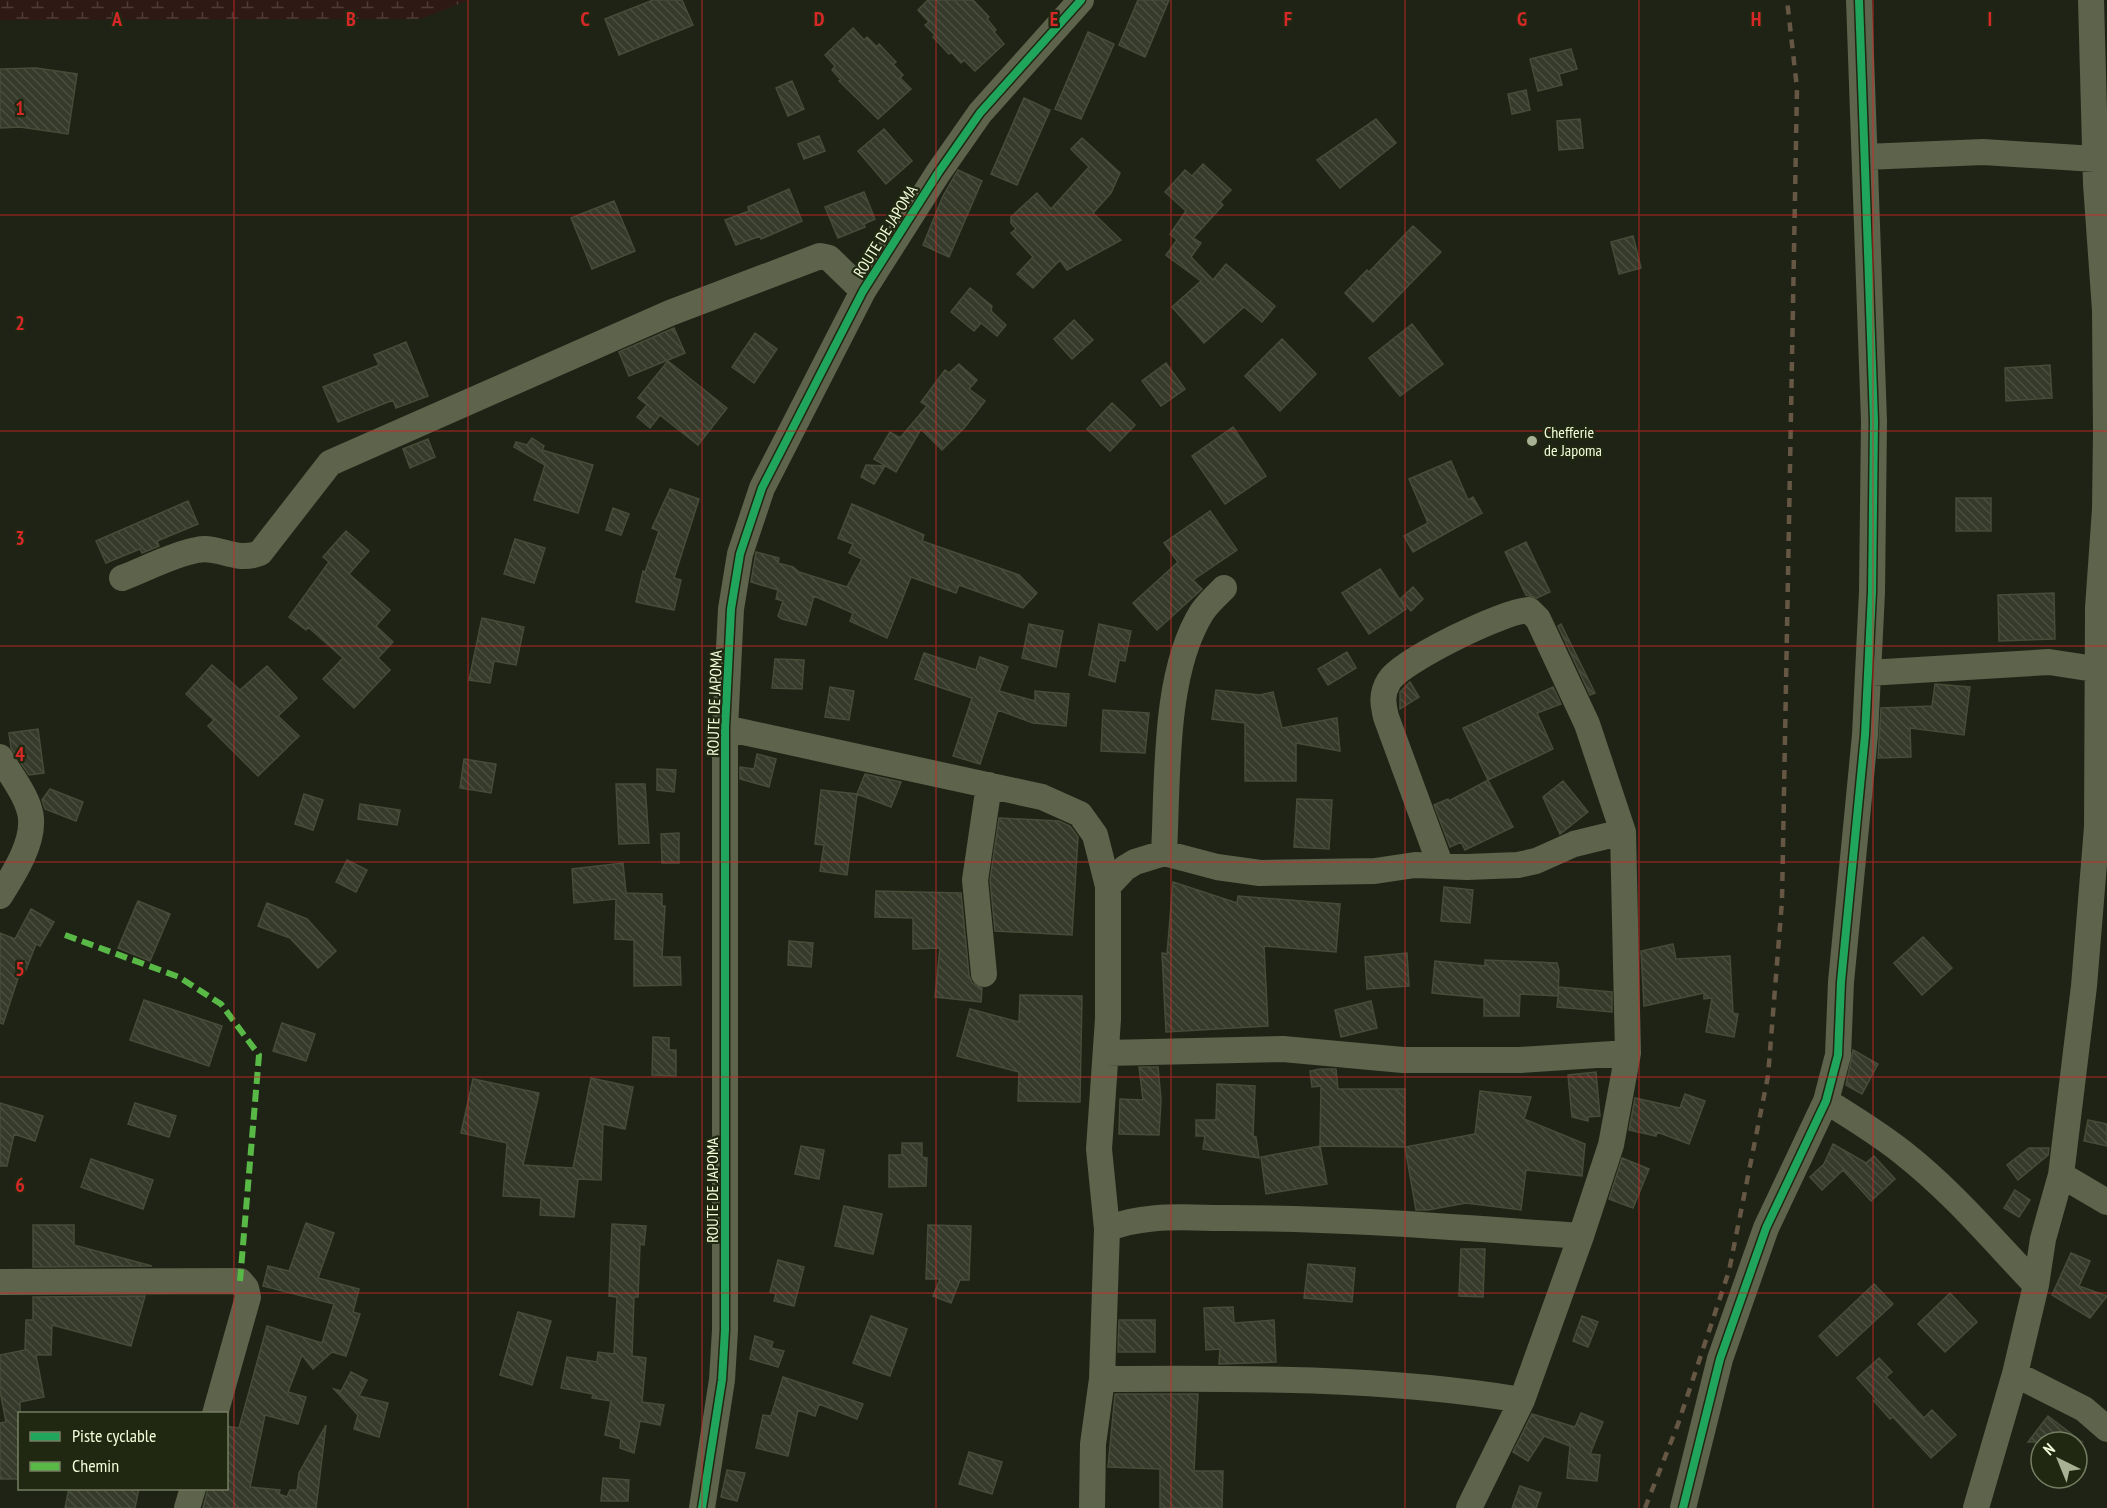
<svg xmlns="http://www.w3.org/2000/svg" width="2107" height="1508" viewBox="0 0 2107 1508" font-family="'PT Sans Narrow',sans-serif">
	<defs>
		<pattern id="wetland-marsh" width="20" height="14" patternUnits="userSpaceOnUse" patternTransform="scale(1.5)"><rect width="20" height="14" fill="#2f1914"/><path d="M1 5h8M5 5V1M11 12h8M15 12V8" fill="none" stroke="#4e3b36"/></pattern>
		<pattern id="building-back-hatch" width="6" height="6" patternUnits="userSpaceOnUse" patternTransform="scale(1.5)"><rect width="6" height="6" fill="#353a2b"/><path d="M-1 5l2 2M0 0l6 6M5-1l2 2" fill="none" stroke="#494e3f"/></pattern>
	</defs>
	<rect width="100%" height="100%" fill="#1f2316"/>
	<path fill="url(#wetland-marsh)" d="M0 0H469L420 19 0 20Z"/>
	<path fill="url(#building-back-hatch)" stroke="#464c38" stroke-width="1.5" d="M653 0H682L693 25 619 55 605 19Z
		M928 0H973L989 17 987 19 996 30 994 32 1004 44 975 71 964 60 961 63 951 52 949 54 933 37 935 35 925 25 929 22 918 10Z
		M1138 0H1169L1145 57 1119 45Z
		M853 28 864 40 867 37 877 47 879 44 896 62 893 64 903 75 900 78 911 89 878 119 839 81 841 80 832 70 835 66 825 55Z
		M1088 32 1114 44 1081 119 1055 109Z
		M1571 49 1577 69 1559 74 1562 85 1538 91 1530 59Z
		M36 68 77 74 68 134 20 127 0 128V69Z
		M792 81 804 109 788 116 776 88Z
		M1526 90 1530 110 1512 114 1508 94Z
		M1024 98 1050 110 1017 185 991 174Z
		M1376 119 1396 143 1340 188 1317 160Z
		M1580 119 1583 148 1559 150 1557 121Z
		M884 129 912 161 886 184 858 151Z
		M819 136 825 151 804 159 798 144Z
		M1082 138 1120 173 1111 193 1093 213 1121 240 1067 270 1060 260 1033 288 1017 274 1033 257 1011 233 1016 229 1011 223V217L1037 193 1051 209 1089 167 1071 149Z
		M1203 164 1231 190 1220 202 1223 205 1193 238 1201 243 1191 257 1213 280 1226 264 1275 306 1262 322 1244 307 1204 343 1172 307 1201 281 1166 255 1177 240 1170 234 1186 211 1165 192 1185 170 1192 176Z
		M958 170 982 181 949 257 923 245 943 196Z
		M789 189 802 221 761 239 760 236 736 245 725 220 749 211 748 207Z
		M864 192 875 219 864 224 865 227 838 238 825 207Z
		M614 201 635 251 592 269 571 218Z
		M1413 226 1441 252 1373 322 1345 293 1367 270 1369 272Z
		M1633 236 1641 268 1619 274 1611 242Z
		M970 288 992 306 991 311 1006 325 997 336 981 323 974 331 951 312Z
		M1074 320 1093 340 1072 359 1054 339Z
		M1412 324 1443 364 1400 396 1369 358Z
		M674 328 685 353 629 376 619 352Z
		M755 333 777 349 754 383 732 367Z
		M1282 339 1316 374 1280 411 1245 376Z
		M406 342 428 396 396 408 393 400 338 422 323 387 379 365 374 355Z
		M668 361 727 408 698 445 660 415 650 428 637 417 647 405 638 398Z
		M1166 363 1185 389 1161 406 1142 381Z
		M959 364 977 380 969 389 985 401 965 427 942 450 921 429 896 472 874 459 890 432 900 438 927 406 921 402 945 370 949 373Z
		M2050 365 2052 398 2006 401 2005 368Z
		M1112 403 1135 425 1110 451 1087 429Z
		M1233 427 1266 476 1225 504 1192 456Z
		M532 438 544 446 542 450 593 465 578 513 534 500 545 465 514 447 516 442 527 445Z
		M428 439 435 457 410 468 403 449Z
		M1451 461 1468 500 1473 497 1482 513 1413 552 1404 536 1428 523 1409 479Z
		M866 465 885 466 874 484 861 477Z
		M670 489 699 499 674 578 681 580 674 610 636 602 643 571 645 572 659 531 652 528Z
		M1956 498H1991V531H1956Z
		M188 501 198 524 157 541 159 546 142 553 140 549 106 563 96 541Z
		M852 504 924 535 922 541 1019 575 1037 593 1023 608 959 585 956 593 911 577 887 638 850 621 853 613 814 596 806 625 782 619 778 616 783 601 776 599 778 590 751 582 756 552 779 558 778 563 793 567 799 572 847 587 862 559 849 553 853 544 838 538Z
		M613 508 629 514 621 535 606 530Z
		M1210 511 1237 550 1193 580 1202 589 1157 630 1133 603 1178 562 1164 543Z
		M346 531 369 551 349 574 390 610 376 626 393 642 378 658 390 670 354 708 323 679 343 658 308 627 306 630 289 617 329 562 323 557Z
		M515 539 545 548 534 583 504 574Z
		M1526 542 1550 592 1537 598 1526 595 1505 552Z
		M1380 569 1406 609 1369 634 1342 593Z
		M1413 587 1423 599 1411 611 1400 599Z
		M2054 593 2055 639 1999 641 1998 595Z
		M482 618 524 627 516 665 494 661 490 683 469 680Z
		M1029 624 1063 631 1056 667 1022 658Z
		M1099 624 1131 631 1125 661 1119 660 1115 682 1089 675Z
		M1561 624 1595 693 1590 695 1558 626Z
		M1347 652 1356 668 1328 685 1318 669Z
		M924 653 976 670 980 657 1008 667 999 691 1035 701V691L1069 694 1066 726 1033 723 998 710 980 764 953 756 972 698 915 679Z
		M775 659 804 660 802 689 772 688Z
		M212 665 240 690 267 666 297 698 278 716 299 736 258 776 208 726 214 720 186 694Z
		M1410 682 1419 697 1400 709V692Z
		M1935 684 1970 687 1964 735 1910 728 1911 757 1878 758 1881 708 1932 706Z
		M830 687 854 691 849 720 825 717Z
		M1553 687 1561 704 1537 713 1553 749 1488 780 1463 728Z
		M1216 690 1260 695 1273 692 1282 728 1337 718 1340 751 1296 743V781H1245V723L1212 719Z
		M1103 710 1149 713 1145 753 1101 751Z
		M38 729 44 773 29 775 11 748 9 733Z
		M757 754 776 759 769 787 740 779V767L754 769Z
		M464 759 496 764 491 793 460 788Z
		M657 769 676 770 674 792 657 790Z
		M865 774 901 782 891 807 857 794Z
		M1488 780 1513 827 1465 850 1461 842 1450 847 1434 805 1448 799 1449 801Z
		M1563 781 1588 812 1560 834 1543 797Z
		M616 784H645L649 843 619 844Z
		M50 789 83 802 76 821 45 809 42 800Z
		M821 790 857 794 847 875 820 871 824 845 815 844Z
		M304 794 323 800 313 830 295 824Z
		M1297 799 1332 800 1329 849 1294 847Z
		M360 804 400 810 397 825 358 819Z
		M999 818 1059 821 1070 826 1078 837 1072 935 995 931 990 880Z
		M679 833V863H662L661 834Z
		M347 860 367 870 356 892 336 882Z
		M623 863 626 893 662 894V906H665L662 957H680L681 985 634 986V940L615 939 616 899 574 903 572 869Z
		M1173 882 1237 903 1238 896 1340 904 1336 952 1264 946 1268 1026 1166 1032 1162 953 1167 954Z
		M1444 887 1473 890 1470 923 1441 921Z
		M876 891 961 893 969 975 972 983 982 988 981 1002 935 997 940 948 913 949V918L875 917Z
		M138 901 170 914 150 961 118 948Z
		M267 903 307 919 336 951 318 968 290 938 258 926Z
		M31 909 54 922 40 946 36 944 26 970 21 969 3 1024 0 1023V933L15 939Z
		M1923 937 1952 968 1922 995 1894 963Z
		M789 941 813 943 811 967 788 965Z
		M1673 944 1676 959 1730 956 1733 1013 1738 1014 1734 1037 1706 1032 1712 998 1704 999V993L1644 1006 1641 951Z
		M1407 953 1409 986 1367 989 1365 957Z
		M1485 960 1557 963 1559 970 1558 996 1520 994 1519 1016H1484V998L1432 993 1435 961 1485 966Z
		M1559 987 1612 992V1012L1557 1007Z
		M1020 995 1082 996 1080 1102 1018 1101 1019 1072 957 1056 970 1009 1019 1022Z
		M144 1000 222 1026 209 1066 130 1040Z
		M1371 1001 1377 1028 1341 1037 1335 1010Z
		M282 1023 315 1034 306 1061 273 1051Z
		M653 1037 669 1038V1050H676V1076L652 1075Z
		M1853 1050 1878 1064 1862 1094 1846 1085Z
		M1139 1067H1158L1161 1100 1159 1135 1119 1134 1120 1099 1143 1100Z
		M1320 1069H1336L1338 1089H1405V1147L1320 1146 1321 1086 1312 1087 1310 1071Z
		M1596 1072 1600 1116 1588 1117V1121L1572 1117 1568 1075Z
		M591 1078 633 1087 625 1129 603 1124 601 1180 578 1179 574 1217 540 1215 541 1198 503 1196 507 1143 461 1133 473 1079 539 1093 523 1165 573 1168Z
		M1217 1084 1255 1086 1253 1136 1256 1137 1259 1158 1203 1149 1205 1136H1196V1120H1216Z
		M1480 1091 1531 1097 1524 1119 1585 1144 1582 1176 1526 1170 1521 1210 1466 1203 1428 1210H1416L1405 1147 1475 1134Z
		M1685 1094 1705 1101 1689 1144 1657 1132 1656 1136 1629 1130 1635 1098 1680 1108Z
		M0 1103 43 1116 35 1141 14 1134 7 1166H0Z
		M135 1103 176 1116 169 1137 128 1124Z
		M2088 1120 2107 1124V1146L2084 1141Z
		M902 1143H922V1157L927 1158 926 1186 889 1187V1155H902Z
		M1833 1144 1866 1163 1874 1156 1895 1179 1871 1201 1843 1170 1822 1190 1810 1177 1824 1164Z
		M801 1146 824 1150 819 1179 795 1174Z
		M1320 1146 1327 1184 1266 1194 1261 1157Z
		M2029 1148H2049L2048 1155 2018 1180 2007 1165Z
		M1622 1158 1649 1169 1633 1208 1609 1199Z
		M91 1159 153 1180 143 1209 81 1187Z
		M2015 1190 2030 1200 2019 1217 2004 1208Z
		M844 1206 882 1214 873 1254 835 1246Z
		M306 1223 334 1233 318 1278 359 1289 353 1312 360 1314 346 1356 332 1352 313 1369 302 1355 288 1392 306 1397 298 1424 265 1415 250 1487 280 1490 279 1494 287 1497 290 1490H297L299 1473 326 1425 316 1508H203L208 1488H226V1426L239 1428 267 1326 322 1343 334 1304 263 1286 268 1266 289 1271Z
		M612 1224 646 1226 644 1245 640 1244 638 1297H634L632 1356 646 1358 642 1402 664 1405 660 1425 640 1421 634 1453 620 1448 621 1439 605 1435 611 1401 592 1398 593 1394 561 1388 567 1357 597 1362 598 1352 614 1354 617 1297 609 1296Z
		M33 1225H74V1245L152 1266 33 1267Z
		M928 1225 971 1226 969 1280H960L951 1303 933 1296 940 1279H926Z
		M1461 1249H1485L1483 1297 1459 1296Z
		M2071 1253 2090 1261 2079 1286 2107 1296 2090 1318 2052 1295Z
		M778 1260 804 1267 794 1306 774 1301 776 1294 770 1292Z
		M1308 1264 1355 1268 1352 1302 1304 1298Z
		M1874 1284 1893 1304 1837 1356 1819 1336Z
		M1950 1293 1977 1322 1945 1352 1918 1324Z
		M145 1296 131 1346 52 1325 51 1355H36L44 1397 20 1402V1479H0V1423L6 1422 0 1391V1355L25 1350 26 1320H33V1297Z
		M1233 1307 1234 1323 1274 1320 1276 1362 1219 1364 1220 1349 1206 1350 1204 1308Z
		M518 1312 551 1321 532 1385 500 1375Z
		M871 1316 907 1329 890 1376 853 1363Z
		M1582 1316 1598 1322 1588 1347 1573 1341Z
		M1119 1320H1155V1352H1118Z
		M755 1336 773 1342 771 1348 784 1351 778 1367 750 1359Z
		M1879 1358 1892 1372 1886 1377 1924 1418 1932 1410 1956 1435 1931 1458 1893 1417 1890 1419 1874 1401 1876 1399 1857 1378Z
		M351 1372 367 1380 359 1396 388 1403 379 1437 354 1429 358 1415 334 1389 341 1391Z
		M783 1377 863 1404 857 1419 819 1404 815 1416 798 1410 788 1456 756 1448 763 1415 771 1416Z
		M1115 1394H1198L1194 1471H1223L1222 1508H1160V1469L1108 1467Z
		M1581 1413 1603 1422 1590 1454 1600 1455 1597 1481 1567 1478 1570 1446 1544 1436 1528 1461 1513 1452 1532 1414 1575 1427Z
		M2048 1416 2082 1442H2028Z
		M969 1452 1002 1462 992 1494 959 1484Z
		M727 1470 745 1473 737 1501 721 1497Z
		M603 1478 629 1480 628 1501H601Z
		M1520 1486 1541 1493 1536 1508H1512Z
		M69 1488H139L135 1508H65Z"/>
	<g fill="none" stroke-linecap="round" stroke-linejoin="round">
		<path stroke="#5e634c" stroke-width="26" d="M1865 157 1983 152 2095 159 2107 166
			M122 578C146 569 171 555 197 550 219 545 235 563 260 553L330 463 670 313 820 256 829 258 863 291
			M1868 673 2049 662 2107 671
			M725 728 1042 797 1080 814 1095 835 1108 886V1019L1099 1149 1107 1229 1102 1379 1093 1444 1092 1508
			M0 757C10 774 30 799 31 819 33 845 13 875 0 896
			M1164 853C1168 780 1163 674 1202 612 1208 603 1217 595 1224 588
			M1440 864 1386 717C1383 704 1381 694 1389 681 1401 661 1505 610 1529 610L1538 619 1587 724 1623 832 1628 1053 1611 1145 1581 1236 1522 1400 1469 1508
			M1108 886 1125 868 1135 862 1164 853 1217 867 1260 873 1375 871 1415 865 1467 867 1518 865 1536 861 1574 844 1623 832
			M984 974 975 880 989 785
			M1106 1053 1283 1049 1403 1060H1520L1628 1053
			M1826 1101C1852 1117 1878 1133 1902 1152 1952 1191 1993 1240 2036 1285
			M2061 1175 2107 1202
			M1107 1229C1145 1213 1188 1218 1229 1218 1346 1218 1463 1228 1581 1236
			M0 1282 240 1281 246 1288 248 1297 215 1414
			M2015 1374 2084 1409 2107 1429
			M1102 1379C1243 1378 1383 1377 1522 1400
			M187 1508 193 1488
			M702 1508 722 1380 725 1330V728L731 609 740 554 762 488 863 291 938 173 980 113 1081 0
			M1683 1508 1720 1359 1766 1228 1826 1101 1838 1055 1841 982 1865 735 1872 592 1874 421 1859 0
			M1976 1508 2015 1374 2036 1285 2043 1239 2061 1175 2084 986 2097 827 2098 608 2105 509 2106 432 2105 310 2096 184 2091 0"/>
		<path stroke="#655743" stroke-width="4.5" stroke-dasharray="9 8" stroke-linecap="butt" d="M1645 1508 1678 1424 1729 1271 1768 1076 1782 901 1797 88 1787 0"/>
		<path stroke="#58b947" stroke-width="6" stroke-dasharray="12 6" stroke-linecap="butt" d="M65 935 179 977 221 1004 259 1055 240 1281"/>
		<defs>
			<path id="cycleway" d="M702 1508 722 1380 725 1330V728L731 609 740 554 762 488 863 291 938 173 980 113 1081 0
				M1683 1508 1720 1359 1766 1228 1826 1101 1838 1055 1841 982 1865 735 1872 592 1874 421 1859 0"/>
		</defs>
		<use href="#cycleway" stroke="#202811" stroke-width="11"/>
		<use href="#cycleway" stroke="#20a55d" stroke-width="8"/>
	</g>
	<path fill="none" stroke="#d62828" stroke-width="1.5" stroke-opacity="0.55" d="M234 0V1508M468 0V1508M702 0V1508M936 0V1508M1171 0V1508M1405 0V1508M1639 0V1508M1873 0V1508M0 215H2107M0 431H2107M0 646H2107M0 862H2107M0 1077H2107M0 1293H2107"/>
	<circle fill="#a9b195" stroke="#202811" stroke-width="2" cx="1532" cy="441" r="6"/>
	<g text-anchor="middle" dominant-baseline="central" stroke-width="4.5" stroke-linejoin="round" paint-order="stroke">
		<g font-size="16" fill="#f4fdda" stroke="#202811">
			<text transform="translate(885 231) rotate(-58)">ROUTE DE JAPOMA</text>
			<text transform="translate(714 703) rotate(-88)">ROUTE DE JAPOMA</text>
			<text transform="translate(712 1190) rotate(-90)">ROUTE DE JAPOMA</text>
		</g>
		<g font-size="16" fill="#f4fdda" stroke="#202811" text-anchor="start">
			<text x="1544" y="432">Chefferie<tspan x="1544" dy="18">de Japoma</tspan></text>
		</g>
	</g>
	<g font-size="20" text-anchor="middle" font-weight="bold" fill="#d62828" stroke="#202811" stroke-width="4.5" stroke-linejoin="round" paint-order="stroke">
		<text x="117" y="26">A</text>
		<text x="351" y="26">B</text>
		<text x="585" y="26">C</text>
		<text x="819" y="26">D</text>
		<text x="1054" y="26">E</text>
		<text x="1288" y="26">F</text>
		<text x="1522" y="26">G</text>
		<text x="1756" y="26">H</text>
		<text x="1990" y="26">I</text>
		<text x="20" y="115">1</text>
		<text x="20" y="330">2</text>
		<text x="20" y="545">3</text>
		<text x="20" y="761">4</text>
		<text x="20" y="976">5</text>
		<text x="20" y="1192">6</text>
	</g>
	<rect x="18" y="1412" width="210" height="78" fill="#202811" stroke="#757d61" stroke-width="1.5"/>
	<rect x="30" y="1432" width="30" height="9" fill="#20a55d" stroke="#757d61" stroke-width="1.5"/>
	<text x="72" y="1442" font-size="18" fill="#f4fdda">Piste cyclable</text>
	<rect x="30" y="1462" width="30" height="9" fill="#58b947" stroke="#757d61" stroke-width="1.5"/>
	<text x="72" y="1472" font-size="18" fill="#f4fdda">Chemin</text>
	<g transform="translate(2059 1460) rotate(317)"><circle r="28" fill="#202811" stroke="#757d61" stroke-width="1.5"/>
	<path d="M0-4.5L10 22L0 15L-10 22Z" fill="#a9b195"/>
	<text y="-9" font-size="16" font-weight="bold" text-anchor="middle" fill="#f4fdda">N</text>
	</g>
</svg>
